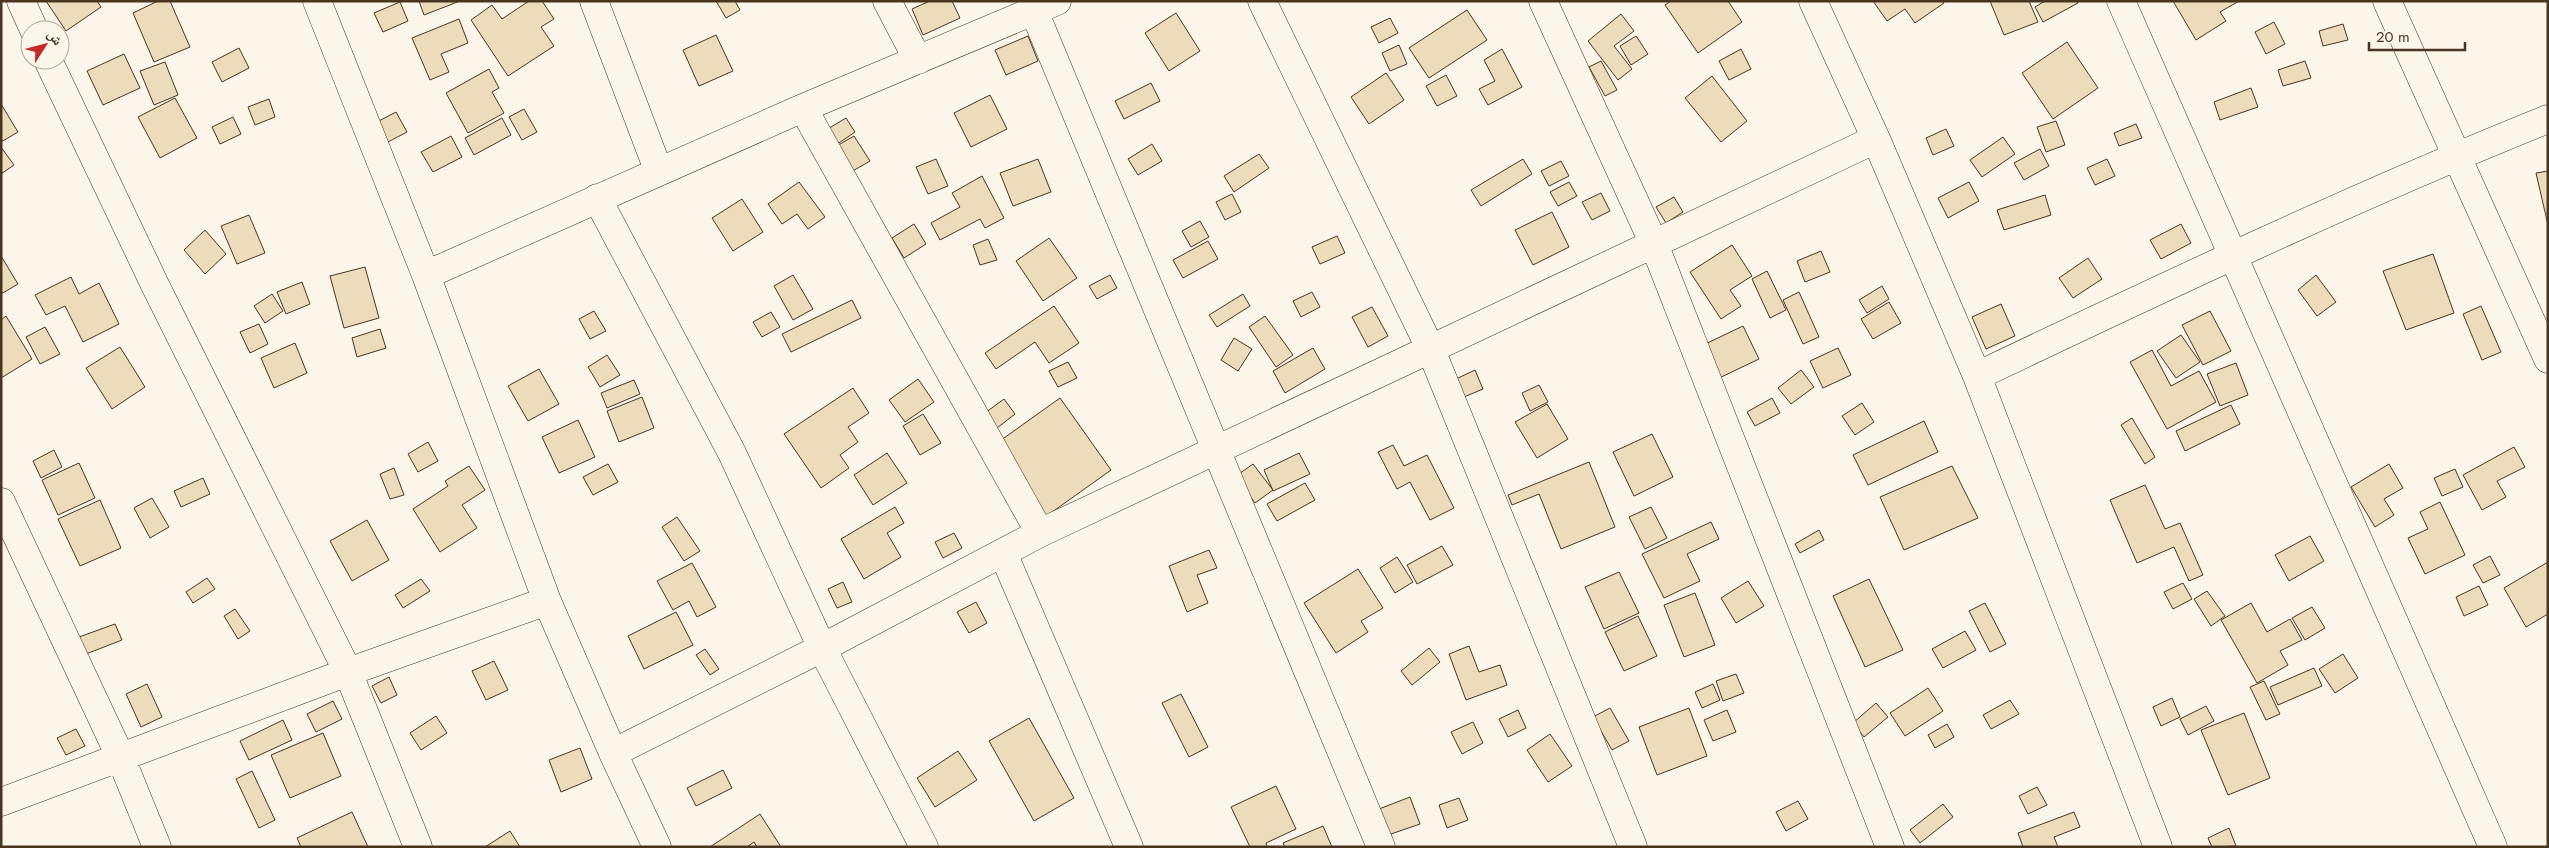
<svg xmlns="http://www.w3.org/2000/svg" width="2549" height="848" viewBox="0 0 2549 848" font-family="Jost,'Noto Naskh Arabic',sans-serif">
	<rect width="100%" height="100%" fill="#fbf6e9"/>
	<path fill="#ecdcbc" stroke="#4a3520" d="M46 1H97L101 7 66 31Z
		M158 1H170L190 47 154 62 133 13Z
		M419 1H460L424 15Z
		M529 1H542L554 19 541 27 554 46 508 76 471 20 492 5 502 19Z
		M716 1H735L740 10 726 18Z
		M930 1H952L960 18 923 35 912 9Z
		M1671 1H1728L1742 22 1698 53 1665 5Z
		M1873 1H1943L1944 3 1915 23 1905 9 1887 21Z
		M1990 1H2029L2038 22 2004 35Z
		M2045 1H2077L2078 3 2043 22 2035 7Z
		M2173 1H2239L2220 12 2226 21 2196 40Z
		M400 2 408 21 383 32 374 13Z
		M1467 10 1487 40 1429 78 1409 48Z
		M1176 13 1200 51 1169 71 1145 33Z
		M1621 14 1634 31 1614 46 1632 69 1618 80 1588 41Z
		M1390 18 1398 33 1379 43 1371 27Z
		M459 19 468 43 441 54 449 72 430 80 412 38Z
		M2274 22 2285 44 2266 54 2255 32Z
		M2343 24 2348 40 2323 46 2319 31Z
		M716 35 733 71 699 86 683 50Z
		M1028 36 1038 61 1006 75 995 50Z
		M1636 36 1648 54 1631 65 1620 46Z
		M2067 42 2098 88 2053 119 2022 73Z
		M1399 45 1407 64 1390 71 1382 53Z
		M239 48 249 68 222 82 212 62Z
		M1502 49 1522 87 1488 105 1479 89 1495 81 1484 60Z
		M1741 49 1751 69 1729 80 1719 61Z
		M124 54 140 88 103 105 87 71Z
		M1601 61 1617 90 1605 96 1589 67Z
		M2305 61 2311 78 2283 86 2278 70Z
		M165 62 178 95 154 105 140 71Z
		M489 69 499 88 492 92 504 113 468 133 446 93Z
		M1386 73 1404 100 1369 124 1351 97Z
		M1446 75 1457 96 1437 106 1426 86Z
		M1712 76 1747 121 1721 142 1685 98Z
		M1151 83 1160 101 1124 119 1115 101Z
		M2251 88 2258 107 2220 120 2214 102Z
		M990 95 1007 129 971 147 954 113Z
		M175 98 197 138 160 158 138 117Z
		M269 99 275 117 255 125 248 107Z
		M1 104 18 132 1 142Z
		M524 109 537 132 522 140 509 117Z
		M396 112 407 132 388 142 377 122Z
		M233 117 241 134 220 144 212 127Z
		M502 118 511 135 474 155 465 138Z
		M846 118 855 132 836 145 826 130Z
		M2056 121 2065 145 2046 152 2037 127Z
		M2136 124 2142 138 2119 146 2114 133Z
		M1946 129 1954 146 1933 155 1926 138Z
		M451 136 462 157 433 172 421 152Z
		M854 136 870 161 851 172 835 147Z
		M2003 137 2015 154 1982 177 1970 160Z
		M1152 144 1162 161 1138 175 1128 159Z
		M1 147 14 165 1 174Z
		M2040 149 2049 166 2024 180 2014 163Z
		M1259 154 1269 168 1234 192 1224 176Z
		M936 159 948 186 928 194 916 167Z
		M1038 159 1051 192 1013 206 1000 173Z
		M1523 159 1532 174 1481 206 1471 190Z
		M2107 159 2115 176 2095 185 2087 168Z
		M1561 161 1569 176 1549 186 1541 171Z
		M2548 171V225L2536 173Z
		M982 176 1004 218 985 228 980 219 940 240 931 223 960 207 952 193Z
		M799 182 825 217 808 229 797 214 782 224 768 204Z
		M1569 182 1577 196 1558 206 1550 192Z
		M1969 182 1979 201 1948 218 1938 198Z
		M1601 193 1610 211 1592 220 1582 202Z
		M1232 194 1241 212 1225 220 1216 202Z
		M2045 195 2051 215 2004 230 1997 210Z
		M1674 197 1683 212 1666 223 1656 207Z
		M742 199 763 232 733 251 712 218Z
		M1552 212 1569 247 1533 265 1515 230Z
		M249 215 265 253 237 264 221 226Z
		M1200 221 1209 237 1191 247 1182 231Z
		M914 224 926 244 904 258 892 238Z
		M2181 224 2191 243 2161 259 2150 240Z
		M205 230 226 254 205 274 184 250Z
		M1337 236 1345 253 1320 264 1312 247Z
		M1049 238 1077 278 1043 301 1016 261Z
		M988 239 997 260 980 265 973 245Z
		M1208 241 1218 259 1183 278 1173 260Z
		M1732 245 1752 276 1730 290 1741 306 1721 319 1690 272Z
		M1821 251 1830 272 1805 282 1797 261Z
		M2433 254 2454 313 2406 330 2383 271Z
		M1 256 18 284 1 294Z
		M2088 258 2102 279 2073 298 2059 278Z
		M365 267 379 318 344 328 330 276Z
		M1767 271 1786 310 1770 318 1752 279Z
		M793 275 813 309 793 320 774 286Z
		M1110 275 1117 288 1097 299 1089 286Z
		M2316 275 2336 302 2317 316 2298 290Z
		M71 277 79 294 99 283 119 324 83 342 65 306 46 315 35 295Z
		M302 282 310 304 286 314 277 292Z
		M1882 286 1889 299 1867 313 1859 300Z
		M1312 292 1320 307 1301 317 1293 301Z
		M1799 292 1819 337 1803 344 1783 300Z
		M272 294 283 311 265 323 254 306Z
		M1243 294 1250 306 1217 327 1209 315Z
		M852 300 861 318 791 352 782 334Z
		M1889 302 1901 323 1873 339 1861 319Z
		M2001 304 2015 336 1986 349 1972 317Z
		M1054 306 1079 343 1049 363 1035 342 996 369 985 353Z
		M2481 306 2501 352 2482 360 2463 314Z
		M1372 307 1388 336 1368 347 1352 317Z
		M594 311 606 331 590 339 579 319Z
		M2210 311 2231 351 2203 365 2182 325Z
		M771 312 780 327 762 337 753 322Z
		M6 316 32 359 1 378V320Z
		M1265 316 1293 355 1276 367 1249 327Z
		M259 324 268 344 250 353 240 332Z
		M1743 326 1759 359 1715 380 1699 347Z
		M45 327 60 354 40 364 26 337Z
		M380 329 386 348 357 357 352 338Z
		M2181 335 2200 362 2176 378 2157 351Z
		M1234 338 1252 349 1238 371 1221 360Z
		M295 343 307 373 274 388 261 358Z
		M120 347 145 387 112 409 86 368Z
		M1313 348 1325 369 1285 393 1273 371Z
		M1838 348 1851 375 1823 388 1810 361Z
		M2152 350 2171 386 2199 371 2216 402 2167 429 2130 362Z
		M607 355 620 375 600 387 588 367Z
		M1068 362 1077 378 1058 387 1049 371Z
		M2236 363 2248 395 2220 406 2207 374Z
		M539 369 559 404 528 421 508 386Z
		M1475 370 1483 389 1464 397 1456 379Z
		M1801 370 1814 387 1791 404 1778 388Z
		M918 379 934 402 905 422 889 400Z
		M634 380 640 394 607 408 601 393Z
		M1539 385 1548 402 1530 411 1522 393Z
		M853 388 869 413 848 427 858 442 840 455 849 468 821 488 784 434Z
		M642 397 654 428 619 442 607 411Z
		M1060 398 1111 470 1041 520 990 448Z
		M1772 398 1780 413 1755 426 1747 412Z
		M1004 399 1015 414 997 428 985 413Z
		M1862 403 1874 422 1855 435 1842 416Z
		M1547 404 1568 439 1537 458 1515 422Z
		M2231 405 2240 424 2185 451 2176 431Z
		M923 414 941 443 920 455 903 426Z
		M2132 418 2155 457 2145 464 2121 425Z
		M578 420 595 457 559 473 542 437Z
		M1924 421 1938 452 1868 485 1853 455Z
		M1652 434 1673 477 1634 496 1613 452Z
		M428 442 438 461 418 472 408 454Z
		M1393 445 1404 466 1427 455 1454 508 1430 520 1410 482 1397 489 1378 452Z
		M2514 447 2525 467 2497 481 2506 497 2482 510 2463 475Z
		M54 450 62 467 41 478 33 461Z
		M887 453 907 483 873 505 854 475Z
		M1299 453 1310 474 1273 491 1264 470Z
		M1589 462 1615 527 1561 549 1539 494 1512 505 1508 495Z
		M79 463 95 498 58 515 42 480Z
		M608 464 618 482 593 495 583 477Z
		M1253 464 1273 490 1255 503 1236 476Z
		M2389 464 2403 488 2384 499 2394 515 2375 527 2351 487Z
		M469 466 485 490 462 505 477 528 440 552 413 509 448 486 445 481Z
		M1952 466 1978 518 1904 550 1880 497Z
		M394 468 404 495 390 499 380 474Z
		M2455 469 2463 487 2442 496 2434 478Z
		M203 478 210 494 181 507 174 491Z
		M1305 483 1315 500 1277 521 1267 504Z
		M2145 485 2165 529 2180 523 2203 575 2189 581 2174 547 2137 563 2110 500Z
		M152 498 169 527 150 538 134 508Z
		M100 500 121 548 80 566 58 519Z
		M2440 502 2465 555 2425 574 2408 538 2428 529 2420 512Z
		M895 507 904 523 887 533 901 557 864 579 841 539Z
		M1651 507 1667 538 1645 549 1629 517Z
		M677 517 700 551 684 561 662 527Z
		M367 520 389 560 352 581 330 541Z
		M1711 522 1719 539 1687 554 1700 581 1664 598 1642 554Z
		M1819 530 1824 540 1800 553 1795 544Z
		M954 533 962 548 943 558 935 542Z
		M2310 536 2324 561 2289 581 2275 555Z
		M1442 546 1453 565 1417 584 1407 565Z
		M1209 550 1217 568 1197 575 1208 603 1187 612 1169 566Z
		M2490 556 2500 575 2483 583 2473 565Z
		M1397 557 1413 582 1395 593 1380 568Z
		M2548 562V614L2526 627 2504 588Z
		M692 563 716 607 697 617 689 601 673 610 657 581Z
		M1358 569 1383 608 1361 621 1368 632 1336 653 1304 603Z
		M1619 572 1639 613 1604 629 1585 587Z
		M207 578 215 589 193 603 186 592Z
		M421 579 430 591 403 608 395 595Z
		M1869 579 1903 650 1865 667 1833 596Z
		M1748 581 1764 606 1736 623 1721 598Z
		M843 582 852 602 837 608 828 589Z
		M2183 583 2192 599 2173 609 2164 592Z
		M2479 586 2488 605 2464 616 2456 597Z
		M2207 591 2225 616 2211 626 2194 599Z
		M1695 593 1715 645 1684 657 1664 605Z
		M976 602 987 623 969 633 957 612Z
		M1985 603 2006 644 1990 652 1969 611Z
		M2251 603 2267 632 2290 619 2302 640 2280 651 2288 665 2257 683 2221 620Z
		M2312 607 2325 628 2305 640 2292 618Z
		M235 609 250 631 238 639 224 616Z
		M676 612 693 645 644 669 628 636Z
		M1638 616 1657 656 1624 671 1605 632Z
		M115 624 122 640 86 654 79 637Z
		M1965 631 1976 650 1943 668 1932 649Z
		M1469 646 1479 672 1500 665 1507 685 1466 700 1449 654Z
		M1429 648 1440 662 1412 685 1401 671Z
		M705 649 719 669 710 675 696 655Z
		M2343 654 2358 678 2335 693 2319 669Z
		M494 661 508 690 486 700 472 671Z
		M2314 668 2322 686 2278 705 2270 687Z
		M1736 674 1744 693 1723 701 1716 681Z
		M389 677 397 695 381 703 372 686Z
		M2264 681 2280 714 2266 720 2250 687Z
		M147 684 162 717 141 727 126 694Z
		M1713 684 1720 700 1702 708 1695 692Z
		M1928 688 1943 711 1905 736 1890 713Z
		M1181 694 1208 747 1189 757 1162 703Z
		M2172 698 2180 717 2161 726 2153 707Z
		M2010 700 2019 714 1991 729 1983 715Z
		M333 701 342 719 316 732 307 714Z
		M1876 703 1888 717 1864 737 1853 723Z
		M2206 706 2214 721 2188 735 2180 719Z
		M1610 708 1629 741 1612 750 1593 717Z
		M1689 708 1707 756 1657 775 1639 727Z
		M1518 710 1526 728 1508 737 1499 719Z
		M1727 710 1736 732 1713 741 1704 720Z
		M2244 713 2270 778 2228 795 2201 730Z
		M436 716 447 733 421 750 410 733Z
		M1029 718 1074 798 1034 821 989 741Z
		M283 720 292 740 249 760 240 741Z
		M1473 722 1483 743 1462 754 1451 732Z
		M1947 724 1954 737 1935 748 1928 735Z
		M76 729 85 746 66 755 57 738Z
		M323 733 341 776 290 798 271 755Z
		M1550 734 1572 766 1548 782 1527 750Z
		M580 748 592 779 561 792 549 760Z
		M958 751 977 780 935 807 917 778Z
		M723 770 732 788 696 806 687 788Z
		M252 771 275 820 259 828 236 779Z
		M1276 786 1296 829 1266 843 1267 847H1250L1231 807Z
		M2037 787 2047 805 2028 814 2019 796Z
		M1410 797 1420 824 1388 835 1379 809Z
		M1459 798 1468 820 1447 828 1439 805Z
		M1798 801 1808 819 1786 831 1776 812Z
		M1943 804 1953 817 1920 843 1910 830Z
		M352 812 368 847H301L297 838Z
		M2074 812 2080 827 2054 837 2058 847H2023L2018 833Z
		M760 814 781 847H757L754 842 747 847H710Z
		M1323 826 1332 847H1285L1283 843Z
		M2229 828 2236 846 2212 847 2208 838Z
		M510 831 520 847H485Z"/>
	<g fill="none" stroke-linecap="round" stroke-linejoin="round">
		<defs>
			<path id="street" d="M21 1 34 30
				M317 1 426 275 547 601 613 753 657 847
				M594 1 659 172
				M887 1 918 60
				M1262 1 1431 350 1633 847
				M1543 1 1654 244 1890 847
				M1813 1 1876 139 1977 376 2158 847
				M2121 1 2493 847
				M2387 1 2548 359
				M1034 11 1381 847
				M48 60 155 285 348 672 418 847
				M803 108 1040 533
				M597 198 732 453 822 648 924 847
				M426 275 803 108 1057 1
				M1977 376C2166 286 2354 197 2548 119
				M1 502 120 756 157 847
				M1003 553 1129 847
				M613 753 822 648 1040 533 1876 139
				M1 802 348 672 547 601"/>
		</defs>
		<use href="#street" stroke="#4a3520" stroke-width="29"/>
		<use href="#street" stroke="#fbf6e9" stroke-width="28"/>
	</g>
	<rect width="2549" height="848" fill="none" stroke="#4a3520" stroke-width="5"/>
	<g transform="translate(45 45) rotate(54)"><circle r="24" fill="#fbf6e9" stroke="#b4a999"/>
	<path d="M0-4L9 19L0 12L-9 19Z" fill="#c62828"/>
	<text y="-8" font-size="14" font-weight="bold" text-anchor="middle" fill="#4a3520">ش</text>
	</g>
	<path d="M2369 42v8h96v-8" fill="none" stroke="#4a3520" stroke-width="2.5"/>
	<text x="2376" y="42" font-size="15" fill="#4a3520" stroke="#fbf6e9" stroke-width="4" paint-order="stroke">20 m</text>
</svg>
